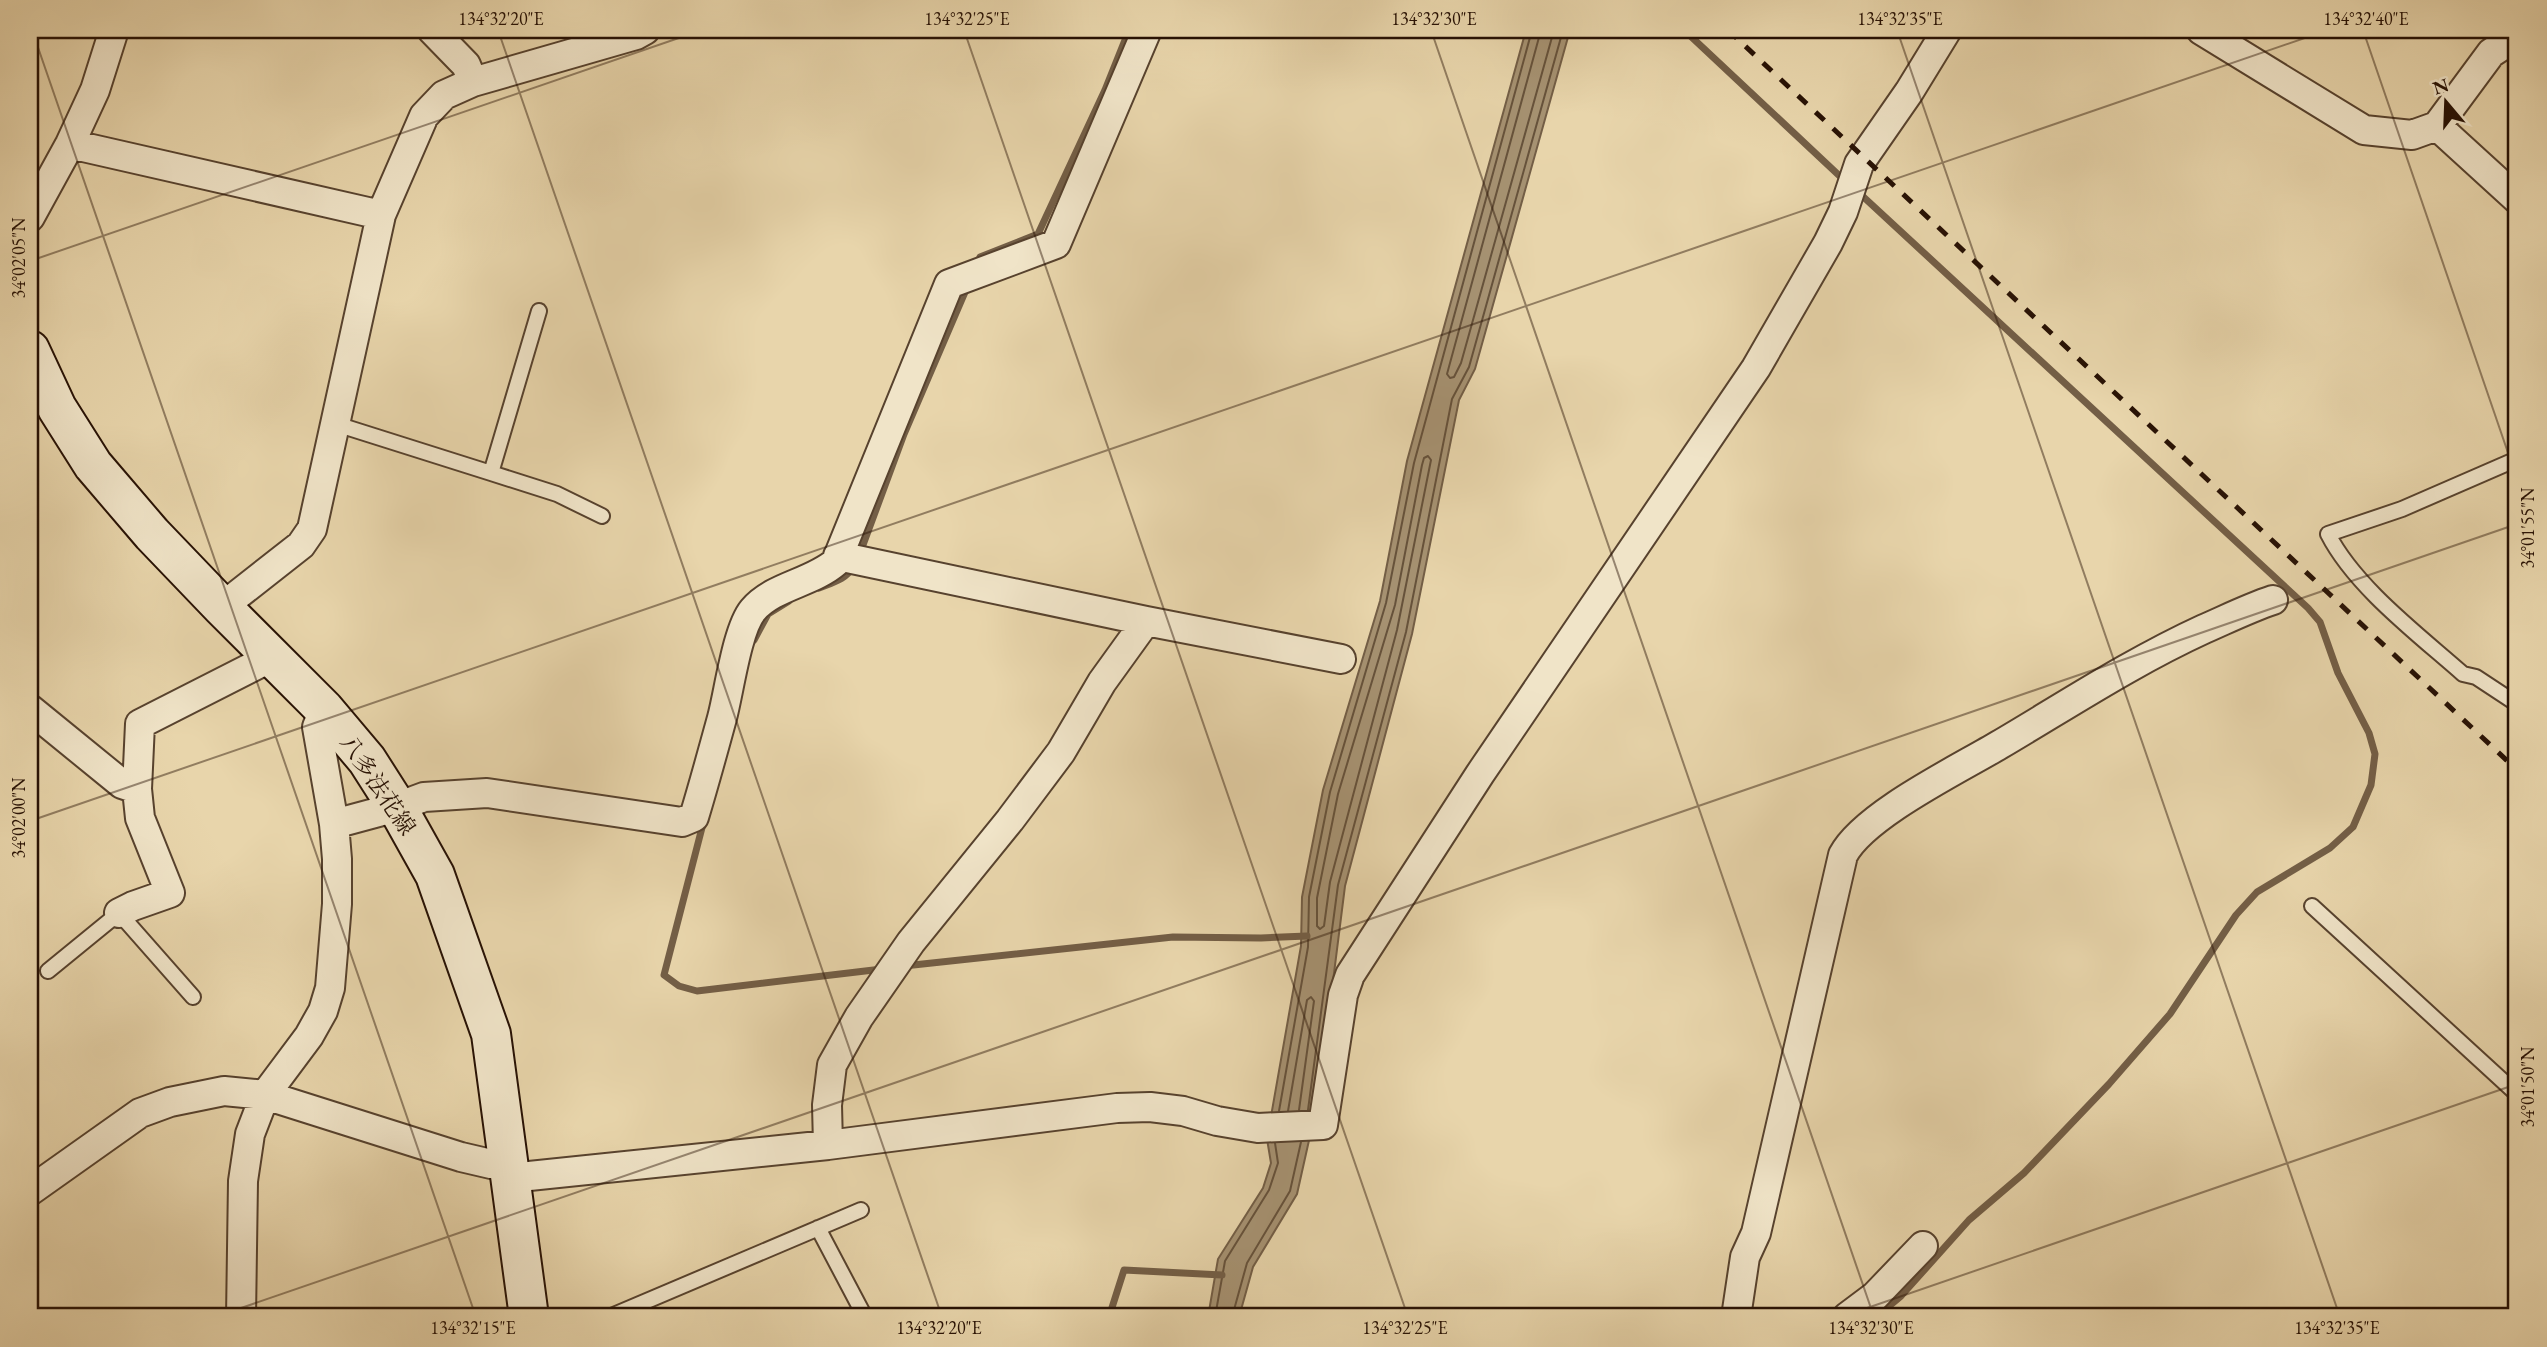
<svg xmlns="http://www.w3.org/2000/svg" width="2547" height="1347" viewBox="0 0 2547 1347" font-family="'EB Garamond','Noto Serif JP',serif">
	<rect width="100%" height="100%" fill="#e8d5ab"/>
	<filter id="stains"><feTurbulence type="fractalNoise" baseFrequency=".00286" numOctaves="4"/><feColorMatrix values="0 0 0 0 .2 0 0 0 0 .09 0 0 0 0 .02 0 0 0 .5 -.17"/></filter>
	<radialGradient id="worn" r=".72"><stop offset=".6" stop-color="#630" stop-opacity="0"/><stop offset="1" stop-color="#630" stop-opacity=".3"/></radialGradient>
	<path fill="#a69272" stroke="#735e46" stroke-width="2" d="M1526 30H1570L1475 369 1459 400 1412 634 1345 886 1318 1100 1297 1194 1253 1267 1239 1317H1208L1218 1259 1263 1188 1271 1163 1267 1139 1301 946 1302 897 1323 790 1380 601 1407 461Z"/>
	<g fill="none" stroke-linecap="round" stroke-linejoin="round">
		<path stroke="#66523b" stroke-width="2" d="M1541 30 1447 374 1450 378 1454 377 1461 363 1554 30
			M1428 456 1431 460 1397 630 1330 882 1324 926 1320 929 1317 926V898L1338 794 1395 605 1422 465 1424 458Z
			M1308 1110 1338 885 1406 632 1452 399 1469 367 1563 30
			M1279 1111 1308 947 1309 897 1330 792 1386 603 1414 463 1532 30
			M1288 1111 1307 1000 1311 997 1314 1001 1299 1110
			M1215 1317 1225 1261 1269 1190 1278 1163 1275 1143
			M1232 1317 1247 1263 1290 1191 1301 1142"/>
		<path stroke="#735e46" stroke-width="7" d="M1684 30 1845 181
			M1857 191 2308 608 2320 622 2338 673 2369 733 2375 754 2371 785 2353 827 2330 848 2257 892 2236 915 2170 1014 2109 1084 2024 1173 1969 1220 1901 1296 1876 1317
			M977 265 980 257 1038 234 1105 90 1129 30
			M860 553 904 434 968 285
			M819 588C831 583 847 579 853 567
			M754 640 768 614 789 601
			M704 820 664 975 679 986 697 991 882 969
			M904 966 1173 937 1261 938 1307 936
			M1109 1317 1124 1270 1222 1275"/>
		<defs>
			<path id="service" d="M336 424 491 473 539 311
				M2517 459 2402 509 2328 534C2355 587 2419 635 2463 674L2476 677 2517 704
				M491 473 557 494 602 516
				M2312 906 2517 1094
				M48 971 119 913 193 997
				M818 1228 865 1317
				M609 1317 861 1210"/>
			<path id="minor" d="M432 30 466 65 473 82
				M2201 30 2364 130 2412 135 2437 126 2491 53 2517 36
				M2437 126 2517 199
				M70 144 381 215
				M30 217 70 144 95 90 114 30
				M838 556 1146 621 1341 659
				M222 607 301 545 312 529 381 215 424 116 444 95 473 82 636 35 645 30
				M30 709 122 784 137 789
				M334 824 397 807 424 797 487 793 682 822 694 817C704 784 713 751 722 718 729 692 737 629 753 610 773 586 812 583 836 562L949 284 1056 244 1147 30
				M119 913 133 906 170 893 140 818 137 789 140 724 260 663 271 655
				M828 1145 827 1105 832 1065 859 1017 911 942 1010 820 1061 752 1102 682 1146 621
				M510 1178 828 1145 1117 1108 1150 1107 1183 1111 1217 1121 1258 1128 1323 1125 1343 995 1350 975 1480 774 1756 368 1828 243 1843 212 1859 164 1909 92 1947 30
				M30 1191 140 1113 170 1102 224 1091 265 1095 461 1157 491 1164 508 1165
				M241 1317 243 1181 250 1134 265 1095 309 1036 323 1011 330 988 337 904V859L334 824 317 727 324 709
				M1736 1317 1745 1257 1756 1233 1843 855C1864 815 1959 769 1999 745 2067 705 2132 662 2204 629 2227 619 2249 608 2273 600
				M1847 1317 1875 1296 1923 1246"/>
			<path id="secondary" d="M30 350 57 408 93 465 152 534 222 607 324 709 367 760 397 807 435 875 491 1034 529 1317"/>
		</defs>
		<use href="#service" stroke="#57422e" stroke-width="18"/>
		<use href="#minor" stroke="#57422e" stroke-width="32"/>
		<use href="#secondary" stroke="#271104" stroke-width="42"/>
		<use href="#service" stroke="#f0e4c8" stroke-width="14"/>
		<use href="#minor" stroke="#f0e4c8" stroke-width="28"/>
		<use href="#secondary" stroke="#f0e4c8" stroke-width="38"/>
		<path stroke="#271104" stroke-width="5" stroke-dasharray="12 12" stroke-linecap="butt" d="M1728 30 2517 770"/>
	</g>
	<path fill="none" stroke="#271104" stroke-width="2" stroke-opacity="0.45" d="M32 30 476 1317M498 30 942 1317M964 30 1408 1317M1431 30 1874 1317M1897 30 2340 1317M2363 30 2517 479M30 261 702 30M30 821 2328 30M215 1317 2517 524M1841 1317 2517 1084"/>
	<g text-anchor="middle" dominant-baseline="central" stroke-width="6" stroke-linejoin="round" paint-order="stroke">
		<g font-size="23" fill="#271104" stroke="#f0e4c8">
			<text transform="translate(378 785) rotate(56)">八多法花線</text>
		</g>
	</g>
	<rect width="2547" height="1347" fill="none" stroke="#e8d5ab" stroke-width="77"/>
	<g transform="translate(2446 102) rotate(341)" stroke="#f0e4c8" stroke-width="5" paint-order="stroke">
	<path d="M0-5L12 26L0 18L-12 26Z" fill="#271104"/>
	<text y="-10" font-size="19" font-weight="bold" text-anchor="middle" fill="#271104">N</text>
	</g>
	<rect x="38" y="38" width="2470" height="1270" fill="none" stroke="#271104" stroke-width="2.5"/>
	<g font-size="18" text-anchor="middle" fill="#271104">
		<text x="501" y="25">134°32'20"E</text>
		<text x="967" y="25">134°32'25"E</text>
		<text x="1434" y="25">134°32'30"E</text>
		<text x="1900" y="25">134°32'35"E</text>
		<text x="2366" y="25">134°32'40"E</text>
		<text transform="translate(19 258) rotate(-90)" y="6">34°02'05"N</text>
		<text transform="translate(2528 528) rotate(-90)" y="6">34°01'55"N</text>
		<text transform="translate(19 818) rotate(-90)" y="6">34°02'00"N</text>
		<text transform="translate(2528 1087) rotate(-90)" y="6">34°01'50"N</text>
		<text x="473" y="1334">134°32'15"E</text>
		<text x="939" y="1334">134°32'20"E</text>
		<text x="1405" y="1334">134°32'25"E</text>
		<text x="1871" y="1334">134°32'30"E</text>
		<text x="2337" y="1334">134°32'35"E</text>
	</g>
	<rect width="100%" height="100%" filter="url(#stains)"/>
	<rect width="100%" height="100%" fill="url(#worn)"/>
</svg>
